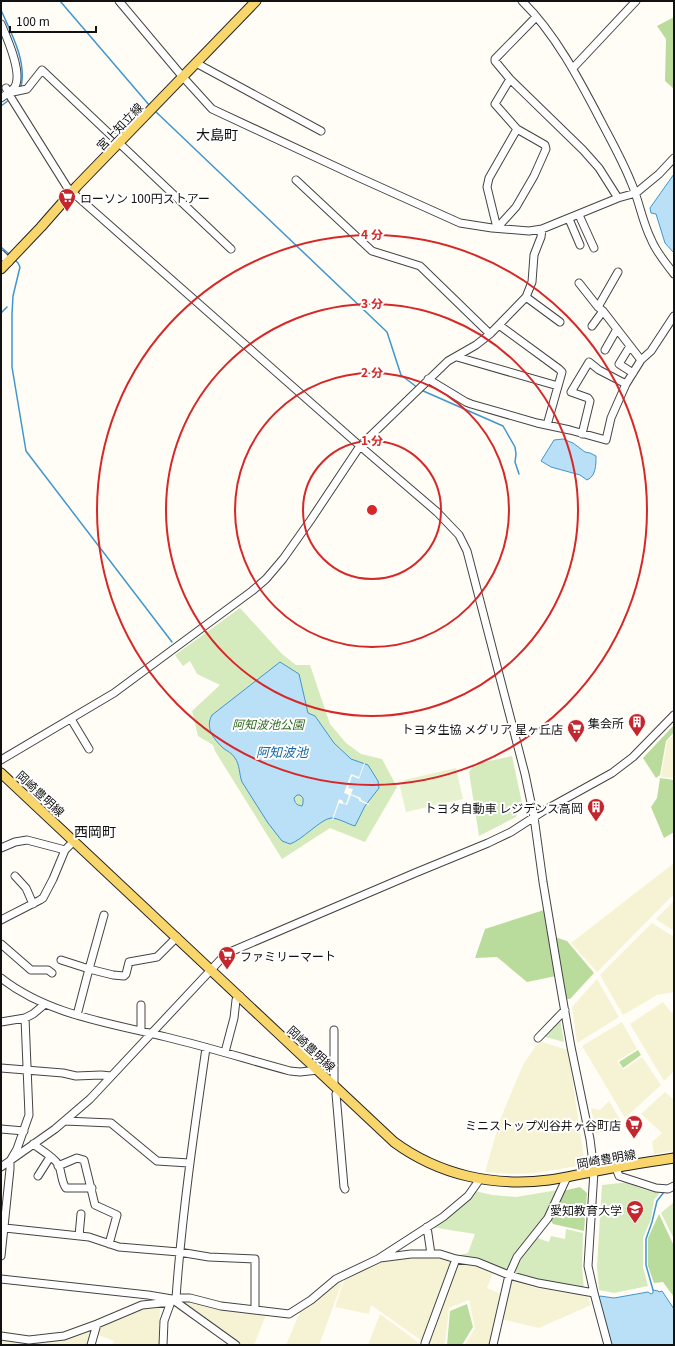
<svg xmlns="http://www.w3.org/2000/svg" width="675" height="1346" viewBox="0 0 675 1346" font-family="Georgia,'Noto Sans JP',serif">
	<rect width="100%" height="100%" fill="#fffdf5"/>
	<path fill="#f6f3d4" d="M674 735V778L661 777 667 741Z
		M674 863V894L597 972 571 943Z
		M674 901V931L656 919Z
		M652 923 674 937V992L657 995 623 1015 600 975Z
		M597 979 619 1017 577 1043 572 1007Z
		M663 1002 671 1012H674V1071L664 1081 630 1024Z
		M622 1022 637 1049 617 1061 623 1070 642 1057 661 1085 625 1118 582 1046Z
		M539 1041 568 1050 584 1159 578 1166 534 1173 513 1174 485 1172 500 1120 523 1065Z
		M665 1092 674 1100V1151L654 1154 652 1142 662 1133 641 1114Z
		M609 1101 621 1121 618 1126 596 1134 591 1108 600 1110Z
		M409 1257H440L451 1262 422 1341 371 1305 369 1314 335 1307 345 1278 378 1262Z
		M458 1262 477 1265 493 1272 487 1288 501 1294 490 1345H465L475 1328 469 1300 449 1308 445 1345H430L427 1344Z
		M343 1280 319 1345H286L300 1312 337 1282Z
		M510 1280 537 1288 588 1296 591 1305 539 1328 501 1319Z
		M178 1301 191 1302 266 1315 254 1345H241Z
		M160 1306 159 1345H112L114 1341 98 1335 100 1326 142 1307Z
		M380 1314 422 1345H368Z
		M94 1328 88 1345H1V1340L29 1344 65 1339Z"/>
	<path fill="#d5ebbd" d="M240 608 282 654 296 665H310L330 724 346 743 361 754 382 759 397 787 365 842 330 828 282 859 215 751 213 745 198 736 192 711 220 685 197 674 190 661 183 666 175 655Z
		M512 756 522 803 516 817 479 836 469 772 475 764Z
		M560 1018 564 1042 542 1036Z
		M630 1182C638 1189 651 1192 661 1191L654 1200 651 1219 643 1238V1267L648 1286 614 1293 599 1290 597 1266 602 1185Z
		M558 1190 545 1217 508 1272 455 1256 468 1253 475 1234 431 1227 475 1191 492 1195 516 1197Z
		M674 1202V1239L661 1213Z
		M566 1229 583 1233 582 1267 584 1289 539 1281 513 1273 520 1259 537 1238 549 1242 551 1236 565 1239Z"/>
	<path fill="#b9dc9c" d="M674 17V89L665 81 666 39 657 26Z
		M674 725V732L666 741 660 775 656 778 643 758Z
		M660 778 674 780V832L664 838 651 807 657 798Z
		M544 910 556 976 527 982 497 957 475 958 485 929Z
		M555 937 567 941 594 973 570 999H566Z
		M638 1050 641 1055 623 1068 619 1062Z
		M580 1187 587 1193 584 1231 553 1224 550 1219 563 1191Z
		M659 1214 674 1246V1297L663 1282 654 1283 648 1266V1238Z
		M467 1304 473 1327 462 1345H447L450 1311Z"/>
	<path fill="#e6f2cf" d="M456 768 463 799 406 812 400 787 404 780Z"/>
	<path fill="#b9e0f7" stroke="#3f96cf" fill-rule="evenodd" d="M674 174V253L665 243 656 214 651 213 650 208Z
		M563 439 573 443 585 452 590 453 596 456C596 465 596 476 587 480L580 475 551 467 541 461 554 440Z
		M280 662 299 674 308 713 315 716 334 743 351 759 368 765 378 781 379 788 365 806 355 826C348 824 338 818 331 818 321 819 302 840 290 844L282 841 268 823 242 782C239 774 240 765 235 758 232 753 227 751 223 748 213 738 205 728 212 715ZM297 795H300L303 798V803L302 806C296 805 295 803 294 798Z
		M653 1290 658 1291 659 1292 662 1291 674 1309V1345H612L598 1300 600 1296 614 1298 648 1292 651 1294 653 1293Z"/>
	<path fill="#fffdf5" d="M364 763H365L359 779 352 776 348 788 353 789 351 794 361 798V800L369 804V805L359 801V799L351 795 347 805 339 803 333 820H332L339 799 343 801V803L346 804 349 795 344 793 351 774 359 777Z"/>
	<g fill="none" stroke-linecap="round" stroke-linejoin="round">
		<path stroke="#3f96cf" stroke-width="1.5" d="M60 1 150 106
			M1 10C11 33 27 61 21 87
			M1 106 9 100
			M154 110 387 332 401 375 418 388
			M1 247 10 255
			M14 259 18 263 20 267 13 296 12 314V367L26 451 172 642
			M1 313 7 307
			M421 390 503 426 515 447 516 454 515 462 519 474
			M653 1290 646 1265V1239L652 1222 657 1201 664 1192"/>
		<defs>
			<path id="minor" d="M119 1 182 76 212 109 360 178 460 223 492 228 529 231 542 229 618 198 636 193 659 174 674 158
				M522 1C556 34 581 83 603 125 613 144 623 162 631 182 639 200 642 221 651 239 656 252 666 263 674 274
				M536 17 495 59V61L510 79 583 150 599 168 618 198
				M1 24C7 38 24 75 14 88 10 92 5 95 1 98
				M196 63 321 131
				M573 68 636 1
				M6 88 10 96 67 187 72 192 360 446 437 512 459 535 467 551 525 774 534 817 543 882 559 978 571 1047 590 1139 594 1171 588 1266 594 1293 608 1345
				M8 93 27 89 42 70 231 249
				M296 180 372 251 420 266 490 334
				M579 215 594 248
				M569 219 580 245
				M497 228 487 187 489 178 517 129 495 104 510 79
				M497 228 516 207 534 176 546 149 545 145 517 129
				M1 254 9 262
				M579 283 598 307 603 311 641 360
				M526 297 560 322
				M598 307 618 272
				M499 325 559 369 562 372 547 425
				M592 326 603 311
				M630 346 619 364 633 373
				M605 350 617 329
				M457 357 558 386
				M428 379 466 402 471 404 537 423 570 430 606 440 611 418 626 384 641 360 651 351 674 316
				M582 434 590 401 588 398 571 392 589 362 599 370 626 384
				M71 719 89 749
				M1 760 114 693 252 591 266 579 283 559 310 521 360 446 448 361 476 345 490 334 526 297 532 282 534 255 541 237 542 229
				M1 848 15 842 27 840 65 850
				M15 876 26 888 33 904
				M104 915 89 969 113 975 124 976 126 974 129 962 157 957 177 937
				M1 920 40 900 43 898 53 879 65 850 74 841
				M1 944 31 970H48L52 973
				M61 960 89 969 77 1015
				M1 978C48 1015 110 1023 166 1037 208 1047 249 1060 290 1071L300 1072 318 1070
				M141 1005V1030
				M1 1022 25 1018 33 1014 45 1004
				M538 1038 565 1010
				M225 1052 234 1018 236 1000 240 996
				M1 1068 63 1073 76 1076 101 1075 111 1076
				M334 1085V1030
				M339 1090 336 1094 344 1187 345 1189
				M65 1121 111 1123 157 1161 189 1163
				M1 1129 24 1131
				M33 1144C41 1150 52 1156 58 1164 62 1171 61 1182 66 1188H92
				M58 1166 77 1158 84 1160 95 1205 117 1215 109 1244
				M1 1167 55 1129 90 1099 223 957 230 952 415 873 488 843 511 832 545 810 612 773 633 757 674 715
				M616 1168 619 1176 656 1188 668 1189 674 1186
				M38 1176 50 1157
				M427 1227 431 1254
				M5 1228 89 1237 119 1247 179 1252 209 1257 255 1259V1310
				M79 1236 81 1214
				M1 1256 10 1169V1161L17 1149 29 1115 25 1018
				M380 1258 411 1254H440L456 1259 477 1262 509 1275 538 1283 594 1293
				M1 1279 148 1295 172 1299 236 1345
				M176 1298C182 1214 194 1131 206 1048
				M1 1336 29 1340 64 1336 97 1324 142 1305 171 1302
				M425 1343 456 1259
				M91 1345 97 1324
				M163 1345 164 1321 172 1299 176 1298H190L221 1306 289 1314 311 1300 336 1279 378 1259 443 1217 468 1196 480 1179
				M493 1345 509 1275 517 1257 548 1218 567 1177"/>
			<path id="major" d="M1 269 41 227 77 186 256 1
				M1 773 394 1142C439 1175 493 1187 549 1180 565 1178 580 1174 596 1171 622 1166 648 1162 674 1158"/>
		</defs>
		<use href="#minor" stroke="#444" stroke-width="9"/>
		<use href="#major" stroke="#222" stroke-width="11"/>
		<use href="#minor" stroke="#fff" stroke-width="7"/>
		<use href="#major" stroke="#f9d66b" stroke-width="9"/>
	</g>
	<g fill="none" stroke="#d62828" stroke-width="2">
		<circle cx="372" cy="510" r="69"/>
		<circle cx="372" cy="510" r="137"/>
		<circle cx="372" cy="510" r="206"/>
		<circle cx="372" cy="510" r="275"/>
	</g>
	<defs>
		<symbol id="supermarket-pin" viewBox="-11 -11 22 30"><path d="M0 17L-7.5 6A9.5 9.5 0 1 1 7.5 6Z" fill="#c4262e" stroke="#fff"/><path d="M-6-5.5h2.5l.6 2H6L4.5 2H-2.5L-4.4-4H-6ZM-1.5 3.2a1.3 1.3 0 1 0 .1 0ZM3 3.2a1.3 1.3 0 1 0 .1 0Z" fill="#fff"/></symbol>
		<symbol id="building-pin" viewBox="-11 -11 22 30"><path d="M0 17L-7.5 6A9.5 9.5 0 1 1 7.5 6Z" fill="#c4262e" stroke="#fff"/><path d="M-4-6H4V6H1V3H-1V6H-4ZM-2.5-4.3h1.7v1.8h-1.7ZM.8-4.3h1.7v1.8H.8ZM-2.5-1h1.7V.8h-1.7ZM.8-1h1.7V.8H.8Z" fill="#fff"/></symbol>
		<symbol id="university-pin" viewBox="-11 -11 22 30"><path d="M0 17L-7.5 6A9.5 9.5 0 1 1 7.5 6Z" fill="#c4262e" stroke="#fff"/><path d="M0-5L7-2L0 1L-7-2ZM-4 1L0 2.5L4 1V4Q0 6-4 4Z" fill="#fff"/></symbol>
	</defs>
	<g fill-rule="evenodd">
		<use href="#supermarket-pin" x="57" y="187" width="20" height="27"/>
		<use href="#building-pin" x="627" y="712" width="20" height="27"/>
		<use href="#supermarket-pin" x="566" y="718" width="20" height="27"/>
		<use href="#building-pin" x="586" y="797" width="20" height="27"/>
		<use href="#supermarket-pin" x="217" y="945" width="20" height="27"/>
		<use href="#supermarket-pin" x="624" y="1114" width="20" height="27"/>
		<use href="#university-pin" x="625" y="1199" width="20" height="27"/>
	</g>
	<g text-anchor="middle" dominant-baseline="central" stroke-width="4" stroke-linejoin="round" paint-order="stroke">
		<g font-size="12" fill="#111" stroke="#fff">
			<text transform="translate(119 126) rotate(-46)">宮上知立線</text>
			<text transform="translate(41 793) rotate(43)">岡崎豊明線</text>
			<text transform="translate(312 1048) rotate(43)">岡崎豊明線</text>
			<text transform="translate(606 1158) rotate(-10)">岡崎豊明線</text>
		</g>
		<g font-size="12" fill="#111" stroke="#fff" text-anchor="end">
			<text x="80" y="197" text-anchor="start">ローソン 100円ストアー</text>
			<text x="624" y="722">集会所</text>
			<text x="563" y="728">トヨタ生協 メグリア 星ヶ丘店</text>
			<text x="583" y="807">トヨタ自動車 レジデンス高岡</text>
			<text x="240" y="955" text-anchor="start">ファミリーマート</text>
			<text x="621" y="1124">ミニストップ刈谷井ヶ谷町店</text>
			<text x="622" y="1209">愛知教育大学</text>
		</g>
		<g font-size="12" font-style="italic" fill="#2f6b1f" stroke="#fff">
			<text x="268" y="723">阿知波池公園</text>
		</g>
		<g font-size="13" font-style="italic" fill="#1768a6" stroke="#fff">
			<text x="282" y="751">阿知波池</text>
		</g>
		<g font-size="14" fill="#111" stroke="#fff">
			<text x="217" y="134">大島町</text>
			<text x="95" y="831">西岡町</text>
		</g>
	</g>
	<circle cx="372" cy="510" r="6" fill="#d62828" stroke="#fff" stroke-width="2"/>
	<g font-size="12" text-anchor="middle" font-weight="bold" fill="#d62828" stroke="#fff" stroke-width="4" stroke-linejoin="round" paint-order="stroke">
		<text x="372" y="239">4 分</text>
		<text x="372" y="308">3 分</text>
		<text x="372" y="377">2 分</text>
		<text x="372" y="445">1 分</text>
	</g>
	<rect width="675" height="1346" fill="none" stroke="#111111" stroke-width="4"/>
	<path d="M10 26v6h86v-6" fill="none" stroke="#111111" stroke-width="2"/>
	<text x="16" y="26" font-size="12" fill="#111111" stroke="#ffffff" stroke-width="3" paint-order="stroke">100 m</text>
</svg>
